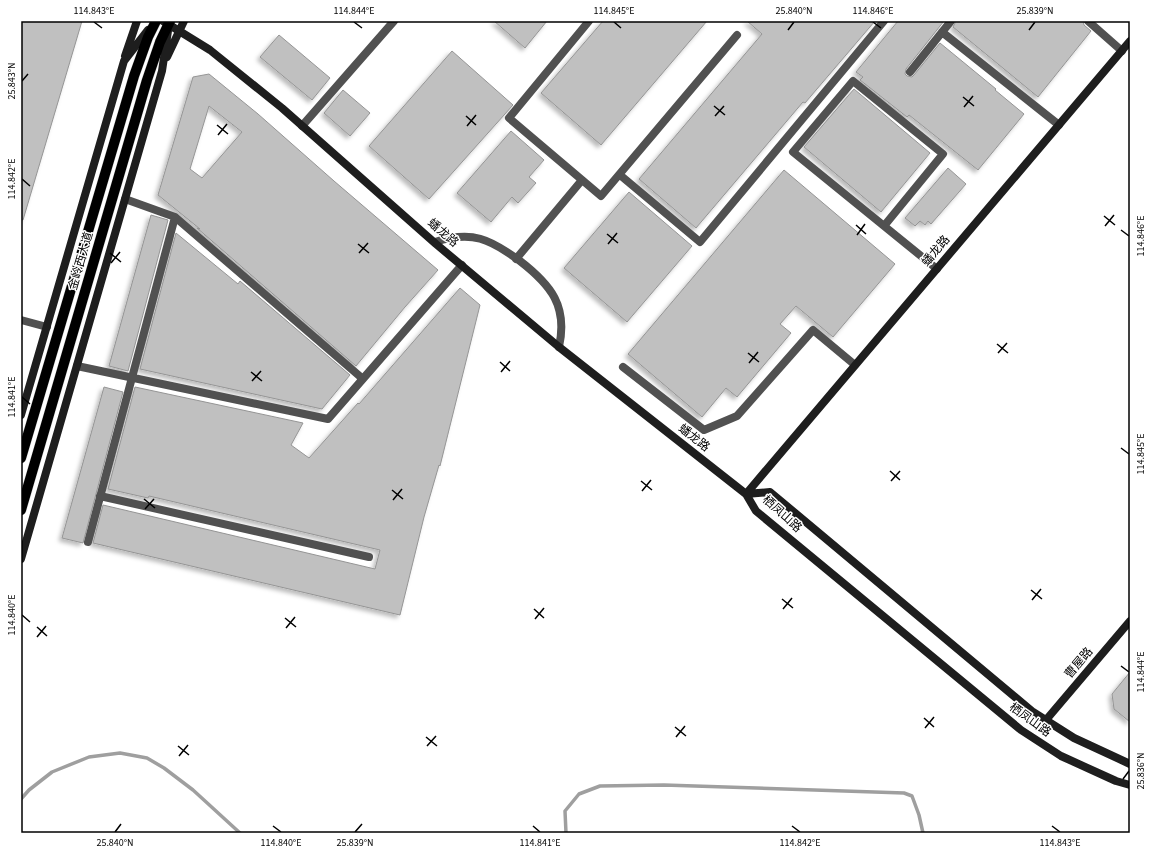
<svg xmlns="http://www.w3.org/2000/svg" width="1151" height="854" viewBox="0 0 1151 854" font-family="'Source Sans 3','Noto Sans SC',sans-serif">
	<defs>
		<filter id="shadow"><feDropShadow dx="-3" dy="3" stdDeviation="2" flood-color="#0004"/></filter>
	</defs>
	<rect width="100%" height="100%" fill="#fff"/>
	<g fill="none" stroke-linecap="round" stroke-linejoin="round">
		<path stroke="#9f9f9f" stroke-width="3.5" d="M21 799 29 790 52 772 89 757 120 753 147 758 164 768 193 790 240 833
			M566 833 565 811 579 794 600 786 664 785 904 793 912 796 919 815 923 833"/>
	</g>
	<path fill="#c0c0c0" stroke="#959595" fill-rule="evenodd" filter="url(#shadow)" d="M21 21H82L23 220H21Z
		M494 21H547L525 48Z
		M603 21H707L601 145 541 93Z
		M747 21H875L805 103 803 102 696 228 639 179 762 34Z
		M898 21H944L906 69 905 74 907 76 912 77 914 75 940 43 996 89 995 90 1024 114 978 170 909 115 907 117 860 80 863 77 856 72Z
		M956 21H1083L1084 25 1091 31 1038 97 953 27Z
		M279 35 330 78 312 100 260 57Z
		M452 51 513 105 429 199 369 146Z
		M209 74 258 114 334 181 438 270 405 307 356 366 197 228 200 229 158 195 193 77ZM209 106 242 132 202 178 190 169Z
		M854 89 930 153 881 212 804 147Z
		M343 90 370 113 350 136 324 113Z
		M511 131 544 160 529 177 536 183 518 203 512 197 491 222 457 193Z
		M948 168 966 184 931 224 928 221 925 225 920 221 915 226 905 218Z
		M784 170 895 264 833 337 796 306 780 324 791 333 737 397 726 388 702 417 628 354Z
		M629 192 692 246 627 322 564 268Z
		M151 215 168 220 128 371 109 366Z
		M176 233 238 284 240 281 350 375 322 409 140 369Z
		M460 288 480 305 440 466 439 465 424 517 400 615 93 543 103 505 375 569 380 550 149 496 148 498 108 489 135 387 303 423 291 445 309 458 358 403 359 404Z
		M104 387 123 392 83 543 62 538Z
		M1130 672V722L1114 709 1112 694Z"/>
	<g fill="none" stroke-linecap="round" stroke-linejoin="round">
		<defs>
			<path id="primary" d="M21 458 134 76 148 37 156 21
				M21 510 147 80 160 42 170 21"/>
		</defs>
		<use href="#primary" stroke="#dbdbdb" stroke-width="11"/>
		<path stroke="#515151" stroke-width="8" d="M589 21 509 118 601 196 737 35
			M1088 21 1122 51
			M942 32 1059 125
			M910 72 951 21
			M302 126 394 21
			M620 175 700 242 884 21
			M125 199 175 217 363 379
			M884 226 943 154 853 81 793 152 937 269
			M435 242C472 230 490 239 520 261 551 285 568 306 559 347
			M516 259 582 180
			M21 320 47 327
			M77 366 328 419 462 265
			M623 367 704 430 737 416 813 330 855 365
			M100 496 369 557
			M88 542 175 217"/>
		<path stroke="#1e1e1e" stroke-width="8" d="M163 21 210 50 282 108 436 244 559 347 746 494 756 511 1021 730 1061 756 1116 781 1130 785
			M125 56 137 21
			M167 57 184 21
			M21 415 124 61 148 30
			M746 494 1130 41
			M746 494 770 492 1033 712 1074 738 1130 764
			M21 559 162 71 168 31
			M1046 720 1130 621"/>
		<use href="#primary" stroke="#000" stroke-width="10"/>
	</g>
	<path fill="none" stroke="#000" stroke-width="1.5" d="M94 22 102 28M354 22 362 28M614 22 621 28M873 22 881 28M788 30 794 22M1029 30 1035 22M22 81 28 74M963 97 974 106M714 106 725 115M964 107 973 96M466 116 476 125M715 116 724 106M217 125 228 134M467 126 476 115M218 135 227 124M22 179 30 186M1104 216 1115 225M856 225 866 234M1105 226 1114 215M1121 230 1129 236M607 234 618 243M857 235 865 224M358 244 369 253M608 244 617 233M110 253 121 262M359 253 368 243M111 263 120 252M997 344 1008 353M748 353 759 362M998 353 1007 343M500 362 510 371M749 363 758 352M251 372 262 381M501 372 510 361M252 381 261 371M22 397 30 404M1121 448 1129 454M890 471 900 480M641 481 652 490M891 481 900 471M392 490 403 499M642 491 651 480M144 499 155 508M393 500 402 489M145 509 154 499M1031 590 1042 599M782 599 793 608M1032 600 1041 589M534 609 544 618M783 609 792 598M22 615 30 622M285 618 296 627M535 619 544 608M37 627 47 636M286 628 295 617M37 637 46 626M1121 666 1129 672M924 718 934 727M675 727 686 736M925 728 934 717M426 737 437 746M676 737 685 726M178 746 189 755M427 746 436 736M179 756 188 745M1123 779 1129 771M273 826 281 832M533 826 540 832M792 826 800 832M1052 826 1060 832M115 832 121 824M355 832 362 824"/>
	<g text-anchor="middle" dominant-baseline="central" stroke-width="3" stroke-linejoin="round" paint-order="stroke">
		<g font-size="12" fill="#000" stroke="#fff">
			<text transform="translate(443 233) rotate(41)">蟠龙路</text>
			<text transform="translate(936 251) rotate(-50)">蟠龙路</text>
			<text transform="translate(81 261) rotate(-74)">金岭西大道</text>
			<text transform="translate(694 438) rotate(38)">蟠龙路</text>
			<text transform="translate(782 514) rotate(42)">栖凤山路</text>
			<text transform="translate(1079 663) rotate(-50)">曹屋路</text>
			<text transform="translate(1030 720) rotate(36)">栖凤山路</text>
		</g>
	</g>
	<rect width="1151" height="854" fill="none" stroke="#ffffff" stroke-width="44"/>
	<rect x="22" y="22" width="1107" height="810" fill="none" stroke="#000" stroke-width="1.5"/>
	<g font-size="10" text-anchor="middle" fill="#000">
		<text x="94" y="14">114.843°E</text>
		<text x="354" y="14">114.844°E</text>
		<text x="614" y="14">114.845°E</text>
		<text x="794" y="14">25.840°N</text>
		<text x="873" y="14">114.846°E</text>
		<text x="1035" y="14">25.839°N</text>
		<text transform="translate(11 81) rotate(-90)" y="4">25.843°N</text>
		<text transform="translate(11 179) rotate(-90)" y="4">114.842°E</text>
		<text transform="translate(1140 236) rotate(-90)" y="4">114.846°E</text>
		<text transform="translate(11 397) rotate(-90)" y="4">114.841°E</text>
		<text transform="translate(1140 454) rotate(-90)" y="4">114.845°E</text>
		<text transform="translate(11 615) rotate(-90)" y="4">114.840°E</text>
		<text transform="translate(1140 672) rotate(-90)" y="4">114.844°E</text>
		<text transform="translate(1140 771) rotate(-90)" y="4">25.836°N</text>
		<text x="115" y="846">25.840°N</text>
		<text x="281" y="846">114.840°E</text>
		<text x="355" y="846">25.839°N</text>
		<text x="540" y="846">114.841°E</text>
		<text x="800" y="846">114.842°E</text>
		<text x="1060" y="846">114.843°E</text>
	</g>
</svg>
